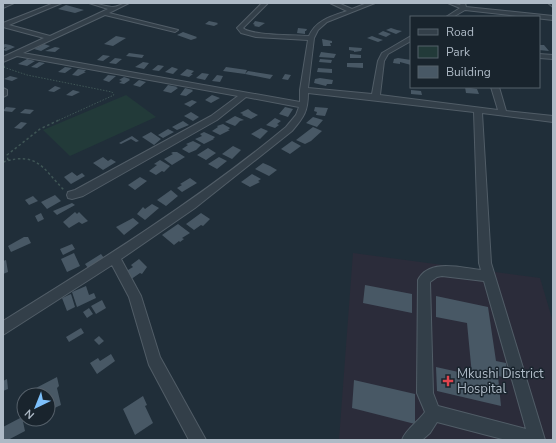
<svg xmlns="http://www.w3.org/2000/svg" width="556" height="443" viewBox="0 0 556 443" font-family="'Nunito Sans',sans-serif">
	<rect width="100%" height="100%" fill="#202e39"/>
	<path fill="#2b2c3a" d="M353 253 540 278 553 322V440H339Z"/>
	<path fill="#223a39" d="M126 95 156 117 70 156 43 130Z"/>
	<path fill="#485865" d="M66 5 84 10 75 13 58 9Z
		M209 21 218 23H217L218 24 214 26 205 24Z
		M255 21 265 23 259 27 254 26 255 25 253 24Z
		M298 28 307 29 306 31H305V34L297 33Z
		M391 28 397 30 402 31 396 34 386 30Z
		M383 31 391 34 386 37 378 34Z
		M183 32 197 37H196L197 38 191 40 177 35Z
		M116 36 126 38 113 46 104 44Z
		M372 36 377 38 383 40 378 42 367 38Z
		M322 39 332 41V43H330L331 46H323Z
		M5 44 10 45 15 47 6 51 3 50 7 47 3 48V45Z
		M44 44 50 46 41 51 34 49Z
		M539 45H544L549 51 539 50Z
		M55 47 60 48 55 52 45 51Z
		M349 47 362 48 361 51 354 52V51L349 50Z
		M321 52 336 54 334 58 319 57Z
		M129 53 144 55 142 58 126 56Z
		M350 54 361 55V58H350Z
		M103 55 110 56 103 61 97 60Z
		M115 58 122 59 116 64 109 63Z
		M398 58 411 60V65L400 62V64L393 63 394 59Z
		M27 59 35 61 27 66 18 64Z
		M320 59 332 60 331 63 319 62Z
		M39 62 45 63 37 68 31 67Z
		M143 62 149 63 144 69 135 67Z
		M347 63H363V68L347 67Z
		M158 65 164 66 159 71 152 70Z
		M65 67 72 68 65 73 58 72Z
		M172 67 178 69 173 74 165 72Z
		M226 67 247 70 245 74 223 71Z
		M318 68 332 69V73L317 72Z
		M78 69 86 70 84 72H86L78 76 72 75Z
		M187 69 194 71 191 74H193L189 77 180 75Z
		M248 71 273 75 270 79 245 74Z
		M202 73 209 74 205 80 196 78Z
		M285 74 291 75 288 80 282 79Z
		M108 75 116 76 109 82 103 80Z
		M217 75 223 76 220 82 212 81Z
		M10 76 18 78 12 81 4 79Z
		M124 77 130 79 129 80H130L124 84 119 83 122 81 119 80Z
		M320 78 333 80 332 84H327L326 86 314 83 315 79Z
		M139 80 146 82 140 87 133 85Z
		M168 85 178 87 176 88H178L171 93 163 91Z
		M55 86 61 88 54 92 48 91Z
		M465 87 477 89 479 94 466 93Z
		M185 88 193 90 192 91H193L186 96 180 95Z
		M73 90 80 92 72 96 66 95Z
		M411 90 421 91 422 95 411 94Z
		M212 95 220 98 211 103 205 100Z
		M192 100 197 102 190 107 184 104Z
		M6 107 16 108 12 112 3 111Z
		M285 107 293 109 288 117 279 114Z
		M315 107 328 108 325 116 316 115 317 112 314 111Z
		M25 109 34 110 30 114 20 113Z
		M248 109 252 112 258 115 251 119 242 115 243 114 240 113Z
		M191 112 199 117 193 121 184 116Z
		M235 116 244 120 240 121 235 126 225 122Z
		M313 117 323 120 317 127 306 123Z
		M275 118 281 121 277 124 279 125 275 128 266 125Z
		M183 121 189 125 177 130 172 127Z
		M21 122 27 123 21 129 14 128Z
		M223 124 230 128 228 130H230L220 135 212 131 218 127 217 126Z
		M313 127 322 131 311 141 305 144 296 140Z
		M261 128 268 131 260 139 251 134Z
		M168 129 174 132 163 138 158 135Z
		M151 132 161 139 154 145 142 137Z
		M204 132 215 137 213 139H214L204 144 195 139 202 136 200 134Z
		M132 136 139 141 136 142 131 139 121 144 119 143Z
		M193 141 201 145 196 150 189 153 182 149 188 145 186 144Z
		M292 141 301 146 290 154 281 149Z
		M233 146 241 150 232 159 222 154Z
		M208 148 216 153 206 160 197 155Z
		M173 152H177L185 157 172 165 164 159 173 154 171 153Z
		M103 157 108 161 111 159 116 162 103 170 93 163Z
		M219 157 227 161 217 169 208 164Z
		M160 160 170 166 164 172 162 171 156 175 149 171 157 165 154 164Z
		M263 163 270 166 277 170 269 176 255 169Z
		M72 172 77 176 82 173 85 176 71 184 64 177Z
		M252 174 261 179 258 181 260 182 250 187 241 182Z
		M140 177 147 181 135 190 128 185Z
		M190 178 197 183 182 192 177 188 182 185 180 184Z
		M171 190 178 196 166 206 157 200Z
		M55 195 61 201 47 209 41 202Z
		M33 196 38 201 29 205 25 200Z
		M72 203 75 205 57 215 53 211Z
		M152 204 159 208 145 220 137 214 143 207 145 209Z
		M75 212 77 214 79 212 88 221 82 224 79 222 69 228 63 222Z
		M41 213 44 219 38 222 35 216Z
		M201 213 210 219 203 226 201 225 194 230 186 224Z
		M133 218 139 223 124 235 116 227Z
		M178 224 190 233 182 238 184 239 180 242 179 241 174 245 162 235Z
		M24 237H28L31 243 11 252 8 246Z
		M72 244 75 249 63 255 60 249Z
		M74 253 80 266 67 272 61 259Z
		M101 254 104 258 88 268 85 264Z
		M139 259 147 267 142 274 140 273 130 280 123 273 133 267 131 265Z
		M6 260 8 272 3 274V261Z
		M365 285 412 294V313L363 303Z
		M86 286 89 295 94 293 96 298 77 307 72 292Z
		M71 294 75 307 67 311 62 298Z
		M436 296 488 307 496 361 506 363 508 378 498 376 501 406 437 391 436 367 472 375 467 323 436 317Z
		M102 300 106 308 96 314 91 306Z
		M89 308 93 314 87 318 83 312Z
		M81 328 84 333 69 342 66 337Z
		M99 336 104 341 99 345 94 340Z
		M111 354 115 361 97 374 90 363 98 358 100 361Z
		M57 377 59 386 57 388 61 405 48 411V395H35L34 389Z
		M7 379 8 389 3 391V381Z
		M354 380 415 394V424L352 408Z
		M143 396 147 405 145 406 153 423 135 435 123 409Z
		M22 417 25 431 8 440H3V427Z"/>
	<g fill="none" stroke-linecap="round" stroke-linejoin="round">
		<defs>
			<path id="minor" d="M6 3H14L3 8V4Z
				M54 3H62L9 25 50 36 108 9 89 3C97 3 107 7 113 7 118 7 122 3 129 3L109 13 178 30 175 32 105 15 23 53 300 102V90L308 40 256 37 241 33 237 28 262 3H268L243 28C250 36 297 35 309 36 316 20 332 16 347 11L330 3H338L352 9 367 3H375L327 22 318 30 314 38 308 88 372 94 378 61 382 53 411 36V41L388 54 384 61 380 95 498 110 491 87H499L506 111 553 116V122L482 113 491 263 545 440H506L437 422 430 433 422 440H402C406 429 418 422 425 412L417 393 418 280C429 258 462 268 481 270L479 263 474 112 308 93C308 111 304 117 292 131L195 208 121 259 141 296 160 357 206 440H189L149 365 129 297 112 265 3 335V321C100 261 198 200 286 127L296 115 299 107 246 97 217 120 83 196 72 199 68 198 67 195 68 192 75 190 211 116 238 96 17 56 3 62V57L44 38 3 27V23ZM442 276 484 281 526 429 438 406 433 393 430 282 437 277Z
				M448 3 460 5 461 3H465L466 7 553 16V20L465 10 453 17H446L460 8Z
				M548 3H553V7Z
				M539 54 553 55V59L539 58Z
				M3 88 7 90V95L3 97Z"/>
		</defs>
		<use href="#minor" stroke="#515d67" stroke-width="2"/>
		<path stroke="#3f5656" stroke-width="1" stroke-dasharray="1.5 1.5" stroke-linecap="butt" d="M5 66 3 67 27 75 112 92 114 95 57 121"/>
		<path stroke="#3f5656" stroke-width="1.5" stroke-dasharray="2.5 2.5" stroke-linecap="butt" d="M8 160 7 155 40 129 59 120
			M3 162C38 151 43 169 65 191"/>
		<use href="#minor" fill="#333f49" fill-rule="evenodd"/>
	</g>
	<path fill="#e0444e" stroke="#19242d" stroke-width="1.5" d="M446 375h4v4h4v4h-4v4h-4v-4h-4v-4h4z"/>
	<g text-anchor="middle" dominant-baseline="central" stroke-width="3" stroke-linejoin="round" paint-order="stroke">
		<g font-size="13" fill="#aebac6" stroke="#19242d" text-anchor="start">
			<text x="457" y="374">Mkushi District<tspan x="457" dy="15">Hospital</tspan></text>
		</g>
	</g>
	<rect width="556" height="443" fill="none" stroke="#aebac6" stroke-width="8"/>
	<rect x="410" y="16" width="130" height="72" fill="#19242d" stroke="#55606a"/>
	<rect x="418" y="29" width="20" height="6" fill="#333f49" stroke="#55606a"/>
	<text x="446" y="36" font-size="12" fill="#aebac6">Road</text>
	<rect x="418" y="46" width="20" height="12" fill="#223a39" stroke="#55606a"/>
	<text x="446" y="56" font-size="12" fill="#aebac6">Park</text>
	<rect x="418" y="66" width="20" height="12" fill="#485865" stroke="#55606a"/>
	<text x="446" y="76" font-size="12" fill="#aebac6">Building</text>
	<g transform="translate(36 407) rotate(223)"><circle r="19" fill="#19242d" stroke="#55606a"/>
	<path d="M0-3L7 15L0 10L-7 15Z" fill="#7dc0fb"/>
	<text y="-6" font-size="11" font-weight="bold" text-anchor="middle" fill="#aebac6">N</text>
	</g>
</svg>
